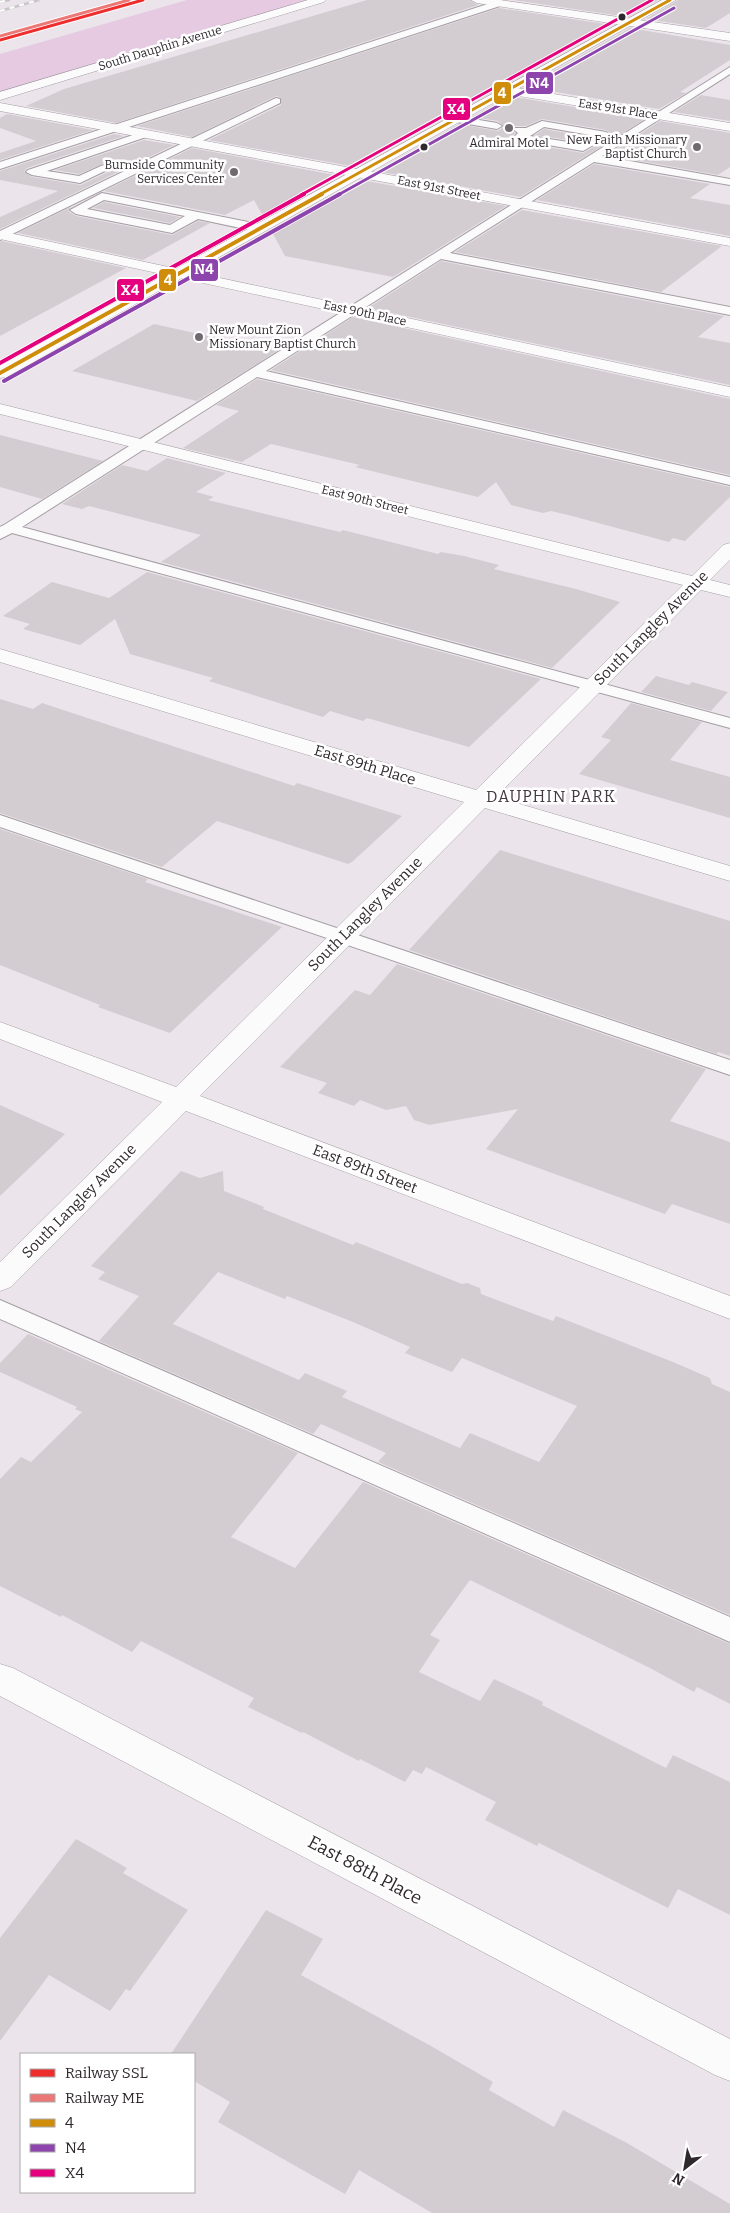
<svg xmlns="http://www.w3.org/2000/svg" width="730" height="2213" viewBox="0 0 730 2213" font-family="Bitter,serif">
	<rect width="100%" height="100%" fill="#ece4eb"/>
	<path fill="#e5cae2" d="M187 0H308L0 92V54Z"/>
	<path fill="#d3cdd2" fill-rule="evenodd" d="M367 0H469L478 5 116 123 26 106 64 89Z
		M513 0H658L628 17Z
		M678 0H730V13L706 28 646 19Z
		M499 8 612 25 506 84 501 85 498 89 356 167 209 140 281 105V98L276 96 192 137 137 126Z
		M630 28 730 45V60L680 92 686 93 659 109 525 87Z
		M701 95 730 100V121L674 112Z
		M509 96 645 119 520 197 376 171 459 124 498 131 504 127 498 121 472 117ZM542 119 606 130 613 136 583 153 519 142 512 137 515 133 512 130 515 126H526Z
		M7 114 93 130 0 160V153L36 141 0 128V118Z
		M660 121 730 133V167L718 175 607 155Z
		M544 129 590 137 581 142 535 135Z
		M114 134 124 136 27 168 24 172 32 177 81 185 112 170 113 167 105 163 79 174 55 170 144 140 174 145 0 229V217L58 191 0 180V171Z
		M192 148 340 176 264 218 254 200 225 215 104 191Z
		M594 164 710 184 690 198 730 205V236L537 200Z
		M361 180 506 206 393 277 285 256 271 230Z
		M104 202 180 217 170 223 93 208Z
		M71 207 68 211 76 216 172 235 198 221 210 223 143 260 18 233Z
		M522 210 722 246 661 292 455 252Z
		M2 241 126 268 0 336V242Z
		M441 261 724 316 698 337 730 343V385L368 308Z
		M353 317 730 399V475L271 370Z
		M154 324 235 342 277 351 197 401 72 371Z
		M257 379 730 487V497L685 541 673 538 669 542 572 516 551 511 543 513 511 505 496 482 478 497 355 467 360 465 271 444 242 462 183 448 239 411 216 405Z
		M0 435 99 460 103 461 42 499 0 487Z
		M167 458 226 473 196 492 214 497 208 500 340 532 343 530 438 554 441 552 464 556 499 565 494 569 576 589 620 602 552 668 161 562 201 535 89 506 82 509 62 504 122 465 147 471Z
		M147 572 541 679 469 747 367 718 363 721 330 711 323 717 209 681 213 678 130 654 115 619 80 645 23 629 30 624 3 616 52 582 109 598Z
		M656 676 689 685 692 682 728 692 711 711 641 692Z
		M0 699 33 709 42 703 294 786 297 783 402 816 352 862 348 864 217 821 162 867 0 813Z
		M631 703 702 722 670 760 730 777V818L579 774 611 740 601 737Z
		M0 829 148 879 145 882 282 927 170 1033 98 1007 100 1005 0 965Z
		M500 850 730 921V1056L718 1052 717 1054 409 950Z
		M397 964 706 1069 670 1121 730 1142V1224L672 1204 665 1214 486 1149 518 1109 429 1125 414 1120 406 1106 386 1110 360 1100 354 1106 318 1093 327 1083 280 1067 355 990 370 995Z
		M0 1105 65 1134 0 1196Z
		M181 1171 200 1178 223 1171 224 1191 264 1207 263 1209 353 1245 356 1242 462 1284 467 1283 480 1288 481 1294 553 1321 556 1316 673 1362 710 1378 712 1384 730 1392V1615L378 1462 386 1453 321 1424 313 1434 99 1341 139 1296 98 1279 105 1272 91 1266ZM218 1272 285 1299 287 1296 353 1322 410 1347 405 1353 452 1372 462 1358 577 1406 539 1462 470 1433 460 1448 342 1397 347 1391 305 1373 299 1380 173 1324Z
		M28 1334 298 1453 231 1537 295 1568 363 1482 730 1644V1704L697 1687 694 1692 650 1668 470 1580 430 1635 440 1640 419 1672 480 1701 494 1679 543 1702 542 1705 666 1768 673 1755 730 1782V1915L678 1889 668 1908 539 1843 537 1846 485 1820 496 1802 426 1767 422 1774 413 1770 405 1782 360 1759 359 1761 303 1732 302 1733 248 1707 254 1698 141 1641 132 1652 62 1615 61 1617 0 1586V1479L21 1457 31 1462 82 1412 75 1409 77 1407 0 1372V1363Z
		M76 1839 127 1868 123 1873 188 1910 130 1991 126 1989 110 2011 49 1975 0 2041V1938Z
		M266 1910 323 1939 301 1975 431 2046 493 2082 489 2090 554 2127 563 2110 627 2143 730 2204V2213H432L359 2170 345 2194 218 2122 230 2102 194 2081V2054H171Z"/>
	<g fill="none" stroke-linecap="round" stroke-linejoin="round">
		<defs>
			<path id="lane" d="M500 0 503 1V5L0 169V162Z
				M730 67V74L602 156 730 179V185L594 162 450 253 730 307V315L441 259 266 371 730 477V485L257 377 22 527 730 718V728L12 533 0 539V527L4 525Z
				M276 98 280 99V103L0 240V231Z
				M455 116 497 123 502 126 497 129 451 121 450 119 451 117Z
				M542 121 606 132 611 135 583 151 519 140 514 137 518 133 514 130 515 128H526ZM544 127 596 136 581 144 530 136Z
				M145 131 149 132 150 134 149 136 47 171 79 176 101 166 105 165 111 168 80 183 32 175 26 172 28 170Z
				M102 193 259 224 265 228 259 232 198 219 172 233 76 214 70 210ZM104 200 185 216 170 225 87 209Z
				M0 815 730 1060V1075L0 827Z
				M0 1300 730 1617V1642L0 1319Z"/>
			<path id="street" d="M308 0H326L324 2 0 100V92Z
				M471 0H500L730 33V41L477 3Z
				M505 86 730 123V131L501 93 499 90 501 87Z
				M0 103 730 238V246L0 111Z
				M0 231 730 387V397L0 239Z
				M0 404 692 576 723 545 730 543V560L710 580 730 585V597L701 590 496 797 730 866V881L485 808 200 1096 730 1296V1319L186 1111 11 1287 0 1291V1262L162 1102 0 1039V1022L176 1087 464 802 0 662V649L476 790 683 585 0 414Z
				M0 1664 13 1668 730 2039V2081L715 2075 0 1696Z"/>
			<path id="secondary" d="M662 0H676L6 377 0 378V366Z"/>
		</defs>
		<use href="#lane" stroke="#a49ea3" stroke-width="2"/>
		<use href="#street" stroke="#a49ea3" stroke-width="1"/>
		<use href="#secondary" stroke="#a49ea3" stroke-width="1"/>
		<use href="#lane" fill="#fcfbfc" fill-rule="evenodd"/>
		<use href="#street" fill="#fcfbfc" fill-rule="evenodd"/>
		<use href="#secondary" fill="#fcfbfc" fill-rule="evenodd"/>
		<defs>
			<path id="rail" d="M0 2 9 0
				M0 11 39 0"/>
		</defs>
		<use href="#rail" stroke="#c8c5c7" stroke-width="2.5"/>
		<use href="#rail" stroke="#fff" stroke-width="2" stroke-dasharray="5" stroke-linecap="butt"/>
		<defs>
			<path id="bus-1-far1" d="M319 195 670 0"/>
			<path id="bus-1" d="M0 373 322 194"/>
			<path id="bus-2-far1" d="M338 195 674 8"/>
			<path id="bus-2" d="M4 381 340 194"/>
			<path id="bus-3-far1" d="M301 195 652 0"/>
			<path id="bus-3" d="M0 363 304 194"/>
		</defs>
		<use href="#bus-1-far1" stroke="#fff" stroke-width="5"/>
		<use href="#bus-1" stroke="#fff" stroke-width="5.5"/>
		<use href="#bus-2-far1" stroke="#fff" stroke-width="5"/>
		<use href="#bus-2" stroke="#fff" stroke-width="5.5"/>
		<use href="#bus-3-far1" stroke="#fff" stroke-width="5"/>
		<use href="#bus-3" stroke="#fff" stroke-width="5.5"/>
		<use href="#bus-1-far1" stroke="#cf8d09" stroke-width="3"/>
		<use href="#bus-1" stroke="#cf8d09" stroke-width="4"/>
		<use href="#bus-2-far1" stroke="#8e44ad" stroke-width="3"/>
		<use href="#bus-2" stroke="#8e44ad" stroke-width="4"/>
		<use href="#bus-3-far1" stroke="#e5007d" stroke-width="3"/>
		<use href="#bus-3" stroke="#e5007d" stroke-width="4"/>
		<defs>
			<path id="rail-1" d="M0 40 143 0"/>
			<path id="rail-2" d="M0 36 129 0"/>
		</defs>
		<use href="#rail-1" stroke="#fff" stroke-width="5"/>
		<use href="#rail-2" stroke="#fff" stroke-width="5"/>
		<use href="#rail-1" stroke="#ee2e2d" stroke-width="3"/>
		<use href="#rail-2" stroke="#ec7777" stroke-width="3"/>
	</g>
	<g fill="#2f292e" stroke="#fff" stroke-width="2">
		<circle cx="622" cy="17" r="4.5"/>
		<circle cx="424" cy="147" r="4.5"/>
	</g>
	<g fill="#716a70" stroke="#fff" stroke-width="2">
		<circle cx="509" cy="128" r="5"/>
		<circle cx="697" cy="147" r="5"/>
		<circle cx="234" cy="172" r="5"/>
		<circle cx="199" cy="337" r="5"/>
	</g>
	<g text-anchor="middle" dominant-baseline="central" stroke-width="5" stroke-linejoin="round" paint-order="stroke">
		<g font-size="12" fill="#2f292e" stroke="#fff">
			<text transform="translate(160 48) rotate(-17)">South Dauphin Avenue</text>
			<text transform="translate(618 109) rotate(9)">East 91st Place</text>
			<text transform="translate(439 188) rotate(11)">East 91st Street</text>
			<text transform="translate(365 313) rotate(12)">East 90th Place</text>
			<text transform="translate(365 500) rotate(14)">East 90th Street</text>
		</g>
		<g font-size="12" fill="#2f292e" stroke="#fff" text-anchor="end">
			<text x="687" y="140">New Faith Missionary<tspan x="687" dy="14">Baptist Church</tspan></text>
			<text x="509" y="143" text-anchor="middle">Admiral Motel</text>
			<text x="224" y="165">Burnside Community<tspan x="224" dy="14">Services Center</tspan></text>
			<text x="209" y="330" text-anchor="start">New Mount Zion<tspan x="209" dy="14">Missionary Baptist Church</tspan></text>
		</g>
		<g font-size="15" fill="#2f292e" stroke="#fff">
			<text transform="translate(651 628) rotate(-45)">South Langley Avenue</text>
			<text transform="translate(365 765) rotate(17)">East 89th Place</text>
			<text transform="translate(365 914) rotate(-45)">South Langley Avenue</text>
			<text transform="translate(365 1169) rotate(21)">East 89th Street</text>
			<text transform="translate(79 1201) rotate(-45)">South Langley Avenue</text>
		</g>
		<g font-size="16" letter-spacing="1" fill="#443842" stroke="#fff">
			<text x="551" y="796">DAUPHIN PARK</text>
		</g>
		<g font-size="18" fill="#2f292e" stroke="#fff">
			<text transform="translate(365 1870) rotate(28)">East 88th Place</text>
		</g>
	</g>
	<g stroke="#fff" stroke-width="2">
		<rect x="525" y="71" width="29" height="24" rx="5" fill="#8e44ad"/>
		<rect x="493" y="81" width="19" height="24" rx="5" fill="#cf8d09"/>
		<rect x="442" y="97" width="29" height="24" rx="5" fill="#e5007d"/>
		<rect x="190" y="258" width="29" height="24" rx="5" fill="#8e44ad"/>
		<rect x="158" y="268" width="19" height="24" rx="5" fill="#cf8d09"/>
		<rect x="116" y="278" width="29" height="24" rx="5" fill="#e5007d"/>
	</g>
	<g font-size="14" text-anchor="middle" font-weight="bold" fill="#fff">
		<text x="539" y="88">N4</text>
		<text x="502" y="98">4</text>
		<text x="456" y="114">X4</text>
		<text x="204" y="274">N4</text>
		<text x="168" y="285">4</text>
		<text x="130" y="295">X4</text>
	</g>
	<rect x="20" y="2053" width="175" height="140" fill="#ffffff" stroke="#aca9ab"/>
	<rect x="30" y="2069" width="25" height="8" fill="#ee2e2d" stroke="#aca9ab"/>
	<text x="65" y="2078" font-size="15" fill="#2f292e">Railway SSL</text>
	<rect x="30" y="2094" width="25" height="8" fill="#ec7777" stroke="#aca9ab"/>
	<text x="65" y="2103" font-size="15" fill="#2f292e">Railway ME</text>
	<rect x="30" y="2119" width="25" height="8" fill="#cf8d09" stroke="#aca9ab"/>
	<text x="65" y="2128" font-size="15" fill="#2f292e">4</text>
	<rect x="30" y="2144" width="25" height="8" fill="#8e44ad" stroke="#aca9ab"/>
	<text x="65" y="2153" font-size="15" fill="#2f292e">N4</text>
	<rect x="30" y="2169" width="25" height="8" fill="#e5007d" stroke="#aca9ab"/>
	<text x="65" y="2178" font-size="15" fill="#2f292e">X4</text>
	<g transform="translate(685 2168) rotate(211)" stroke="#ffffff" stroke-width="4" paint-order="stroke">
	<path d="M0-4L9 19L0 12L-9 19Z" fill="#2f292e"/>
	<text y="-8" font-size="14" font-weight="bold" text-anchor="middle" fill="#2f292e">N</text>
	</g>
</svg>
